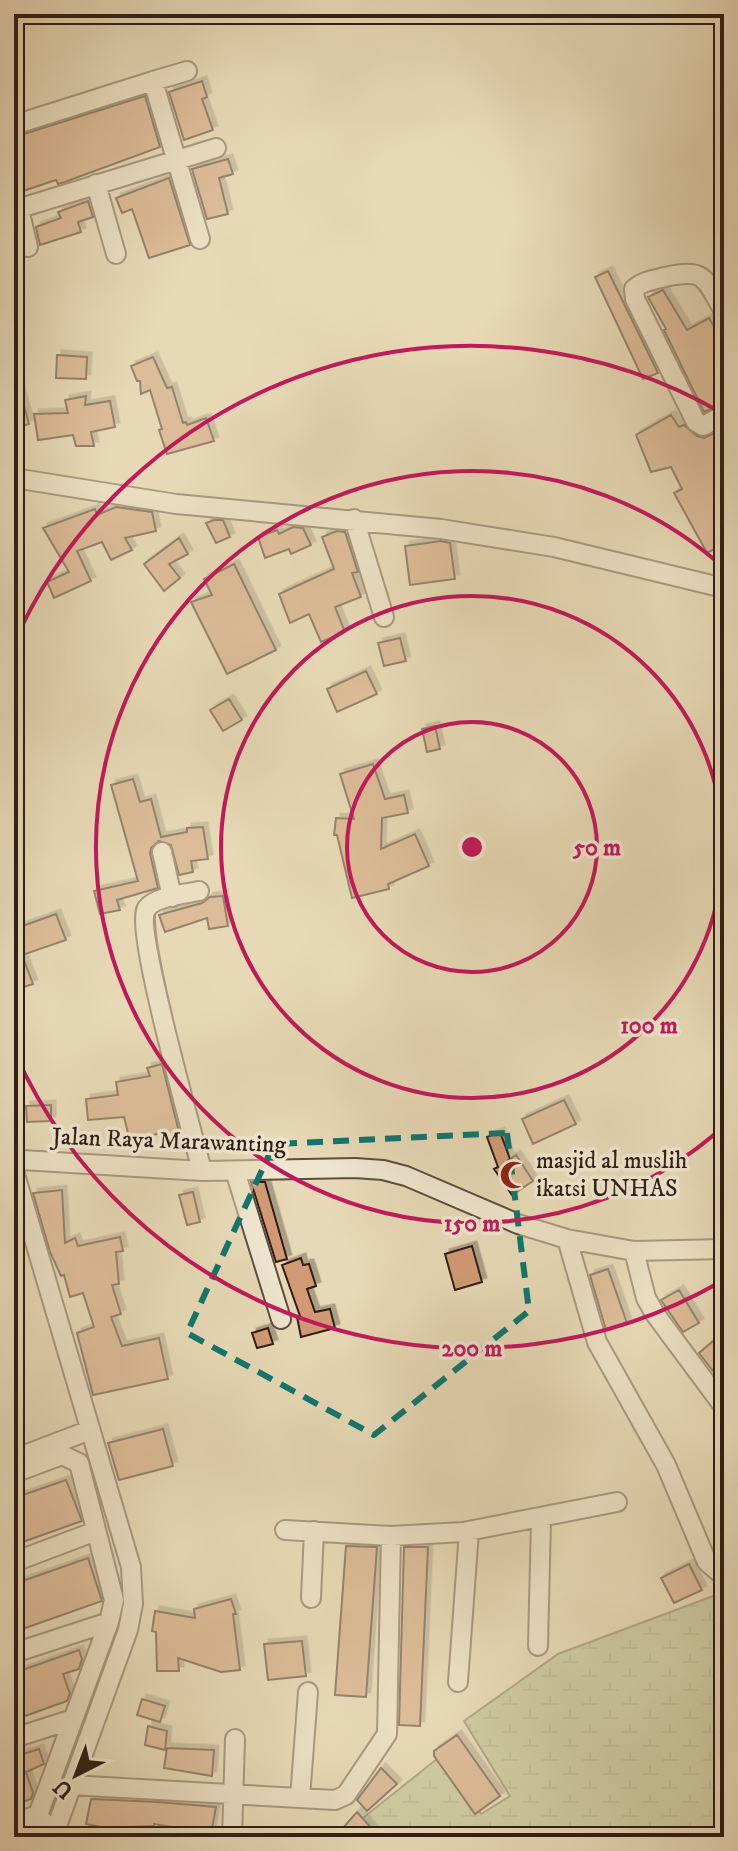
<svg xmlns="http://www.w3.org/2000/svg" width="738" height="1851" viewBox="0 0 738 1851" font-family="'IM FELL DW Pica',serif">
	<defs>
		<pattern id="wetland-marsh" width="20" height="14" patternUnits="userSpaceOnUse" patternTransform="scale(2)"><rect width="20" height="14" fill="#b4bf8f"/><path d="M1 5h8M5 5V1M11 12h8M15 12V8" fill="none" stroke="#9ba47a"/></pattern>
		<filter id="shadow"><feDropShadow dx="4.5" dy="-4.5" stdDeviation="0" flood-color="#0004"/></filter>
	</defs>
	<rect width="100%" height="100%" fill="#e7d9b7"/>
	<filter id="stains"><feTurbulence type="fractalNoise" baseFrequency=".0025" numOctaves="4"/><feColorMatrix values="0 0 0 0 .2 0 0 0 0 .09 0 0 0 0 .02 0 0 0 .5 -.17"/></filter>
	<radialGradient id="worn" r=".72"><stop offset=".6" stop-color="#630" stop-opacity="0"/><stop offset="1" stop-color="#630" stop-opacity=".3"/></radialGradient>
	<path fill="url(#wetland-marsh)" stroke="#726e52" stroke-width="2" d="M724 1592V1837H339L442 1755 481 1814 510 1796 464 1721 558 1654Z"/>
	<path fill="#d19a75" stroke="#301e15" stroke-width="2" filter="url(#shadow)" d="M202 81 207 97 202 99 213 130 184 140 169 92Z
		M145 96 160 147 62 183 58 184 56 180 14 194V137Z
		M228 159 233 174 219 178 228 214 207 219 192 169Z
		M169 178 190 245 149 258 132 209 122 213 116 198Z
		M88 201 93 217 78 222 81 232 40 245 36 227 61 218 58 212Z
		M608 271 658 373 643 379 595 277Z
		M663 290 687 330 709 318 724 344V403L704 412 664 330 666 329 648 297Z
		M57 355 87 357 86 379 56 378Z
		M153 357 167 388 172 387 183 423 186 422 187 425 206 418 214 441 167 454 159 430 162 429 150 390 141 394 140 381H137L131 366Z
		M14 384H18L29 424 14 428Z
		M86 396 85 405 110 401 115 427 91 432 94 446H76L73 435 38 440 34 414 68 413 65 400Z
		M671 415 679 427 684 425 697 436 704 438 717 432 724 441V531L714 536 720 546 707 553 674 493 682 489 671 467 651 472 636 435Z
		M116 507 152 512 156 531 125 538 132 550 111 560 102 542 77 551 91 581 54 598 47 582 69 572 43 528 95 509 97 515Z
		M214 520H223L230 537 216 543 206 523Z
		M293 527 303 528 311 545 291 554 289 549 265 558 258 537 277 530 279 534Z
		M337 531 345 532 358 572 352 573 361 597 335 607 345 632 321 642 309 614 290 623 279 594 334 569 322 537Z
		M179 538 188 554 169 564 180 578 164 591 144 564Z
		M441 541 450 543 455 579 410 585 405 546Z
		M234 564 276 650 227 674 191 602 212 595 204 579Z
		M400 638 406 661 384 666 378 643Z
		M366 671 377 694 337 712 327 689Z
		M229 699 242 720 223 731 210 710Z
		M435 726 440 749 427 752 422 729Z
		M373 764 385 799 404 795 408 813 382 818 381 849 415 834 429 866 388 884 389 889 352 898 337 835H334L336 818 354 819 340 774Z
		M133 779 140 802 151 799 161 837 187 832V828L203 827 208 859 191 861 193 872 179 875 171 845 159 841 151 848 150 854 158 888 117 900 120 910 100 914 94 891 138 881 111 785Z
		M223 896 228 926 209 929 207 918 165 932 159 915 202 903 210 897Z
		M56 914 66 940 22 955 33 984 14 990V929Z
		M162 1064 181 1140 168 1143 165 1132 130 1141 124 1117 88 1120 86 1099 118 1095 116 1082 150 1076 147 1068Z
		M564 1100 576 1124 533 1144 522 1119Z
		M51 1105V1121L27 1122 26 1106Z
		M500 1132 510 1159 516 1155 533 1181 512 1195 494 1169 498 1167 487 1137Z
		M251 1182H265L287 1259 276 1262Z
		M62 1190 65 1243 75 1238 78 1246 120 1237 123 1251 116 1252 119 1284 112 1285 121 1314 111 1317 122 1346 159 1338 168 1379 93 1395 77 1333 94 1327 83 1293 70 1297 64 1275 61 1276 50 1252 33 1193Z
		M193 1192 200 1222 187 1225 179 1195Z
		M472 1246 482 1282 455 1290 445 1254Z
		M301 1258 303 1265 309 1264 316 1286 307 1289 315 1312 330 1309 335 1328 301 1337 297 1317 300 1316 282 1265Z
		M608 1269 627 1323 606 1330 590 1275Z
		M679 1290 699 1323 683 1332 661 1300Z
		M268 1328 273 1344 257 1348 252 1333Z
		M717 1338 724 1346V1385L699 1353Z
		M163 1429 173 1466 119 1480 108 1443Z
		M66 1480 82 1521 14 1545V1498Z
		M346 1546 377 1547 366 1697 335 1695Z
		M404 1547H428L420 1726 399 1725Z
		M88 1558 102 1601 14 1632V1584Z
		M689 1564 702 1590 674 1603 661 1578Z
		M231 1599 236 1614H233L240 1670 221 1672 178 1658 179 1671H157L156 1632 152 1631 155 1611 195 1618 194 1609Z
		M302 1641 306 1676 268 1680 264 1644Z
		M79 1650 82 1659 79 1669 63 1674 70 1694 67 1701 14 1720V1673Z
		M142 1699 165 1706 160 1722 137 1715Z
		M148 1726 167 1731 165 1750 145 1745Z
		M457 1735 500 1796 475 1814 434 1756V1751Z
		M167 1748 214 1750 212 1776 164 1768Z
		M18 1749 20 1755 39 1749 44 1764 26 1772 33 1793 31 1799 14 1805V1750Z
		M381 1768 397 1784 367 1811 357 1800Z
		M91 1799 157 1802 216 1807 211 1834 154 1824V1826L106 1828 86 1824Z
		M357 1812 379 1837H335Z"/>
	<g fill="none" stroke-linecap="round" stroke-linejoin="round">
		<defs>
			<path id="minor" d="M153 81 187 71
				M14 125 153 81 200 239
				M96 184 116 254
				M19 209 28 247
				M14 210 216 148
				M724 311C704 278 706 268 665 277 653 280 643 281 634 289L635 299 696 422 703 426 724 415
				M14 478 176 504 441 529 554 547 724 588
				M354 519 384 617
				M162 852 172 897
				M199 891C185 894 156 896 147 908 133 925 194 1138 202 1171
				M235 1171 281 1319
				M567 1239 597 1342 666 1465 707 1562 721 1574
				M634 1251 646 1298 655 1314 724 1407
				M14 1459 90 1430
				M14 1473 62 1455 79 1463 114 1600 109 1622 38 1815 54 1835
				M285 1530 391 1536
				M14 1562 96 1531
				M311 1598 314 1531
				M538 1646 541 1519
				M14 1653 109 1622
				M458 1682 469 1531
				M14 1738 73 1719
				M70 1785 335 1800 346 1795 387 1734 391 1536 463 1532 617 1502
				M300 1798 308 1692
				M14 1823 38 1815
				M53 1837 128 1630 133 1604 131 1567 14 1171 16 1163 22 1160 202 1171 355 1168 383 1170 406 1176 518 1224 567 1239 634 1251 724 1249
				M232 1837 235 1739"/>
		</defs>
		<use href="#minor" stroke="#5e4d3e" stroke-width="22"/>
		<use href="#minor" stroke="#efe6d0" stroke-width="18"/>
	</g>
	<path d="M0 0H738V1851H0ZM507 1133 529 1311 374 1435 187 1333 274 1144Z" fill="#e7d9b7" fill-opacity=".55" fill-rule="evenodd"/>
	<path fill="none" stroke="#0f766e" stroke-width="6" stroke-dasharray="16 10" stroke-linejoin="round" d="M507 1133 529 1311 374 1435 187 1333 274 1144Z"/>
	<g fill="none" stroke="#c2185b" stroke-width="4">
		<circle cx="472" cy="847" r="125"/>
		<circle cx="472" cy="847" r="251"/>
		<path d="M724 1126A376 376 0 1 1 724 568"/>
		<path d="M722 1281A501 501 0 0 1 14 1051M14 643A501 501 0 0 1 722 413"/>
	</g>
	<defs>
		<symbol id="mosque-bare" viewBox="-9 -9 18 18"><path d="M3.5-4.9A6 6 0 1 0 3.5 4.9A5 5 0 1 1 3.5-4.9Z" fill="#8f2418" stroke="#efe6d0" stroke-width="2.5" paint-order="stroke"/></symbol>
	</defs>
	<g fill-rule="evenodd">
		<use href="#mosque-bare" x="494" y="1155" width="40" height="40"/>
	</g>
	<g text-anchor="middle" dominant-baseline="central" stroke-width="7" stroke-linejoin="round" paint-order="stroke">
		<g font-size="24" fill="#301e15" stroke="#efe6d0">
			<text transform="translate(169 1141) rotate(2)">Jalan Raya Marawanting</text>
		</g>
		<g font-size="24" fill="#301e15" stroke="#efe6d0" text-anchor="start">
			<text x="536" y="1161">masjid al muslih<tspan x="536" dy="28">ikatsi UNHAS</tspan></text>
		</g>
	</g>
	<circle cx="472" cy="847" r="12" fill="#c2185b" stroke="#efe6d0" stroke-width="4"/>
	<g font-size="24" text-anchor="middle" font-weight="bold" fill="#c2185b" stroke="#efe6d0" stroke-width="7" stroke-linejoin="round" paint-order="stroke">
		<text x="597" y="855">50 m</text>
		<text x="649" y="1033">100 m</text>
		<text x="472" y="1231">150 m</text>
		<text x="472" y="1356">200 m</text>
	</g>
	<rect width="738" height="1851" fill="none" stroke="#e7d9b7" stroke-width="48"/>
	<rect x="16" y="16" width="706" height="1819" fill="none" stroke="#301e15" stroke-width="4"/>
	<rect x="24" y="24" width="690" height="1803" fill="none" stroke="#301e15" stroke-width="2"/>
	<g transform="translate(76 1775) rotate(222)" stroke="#efe6d0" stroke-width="6" paint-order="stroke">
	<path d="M0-6L14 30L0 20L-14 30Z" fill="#301e15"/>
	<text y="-12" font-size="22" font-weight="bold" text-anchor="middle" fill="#301e15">U</text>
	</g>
	<rect width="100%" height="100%" filter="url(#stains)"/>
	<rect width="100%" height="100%" fill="url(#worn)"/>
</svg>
